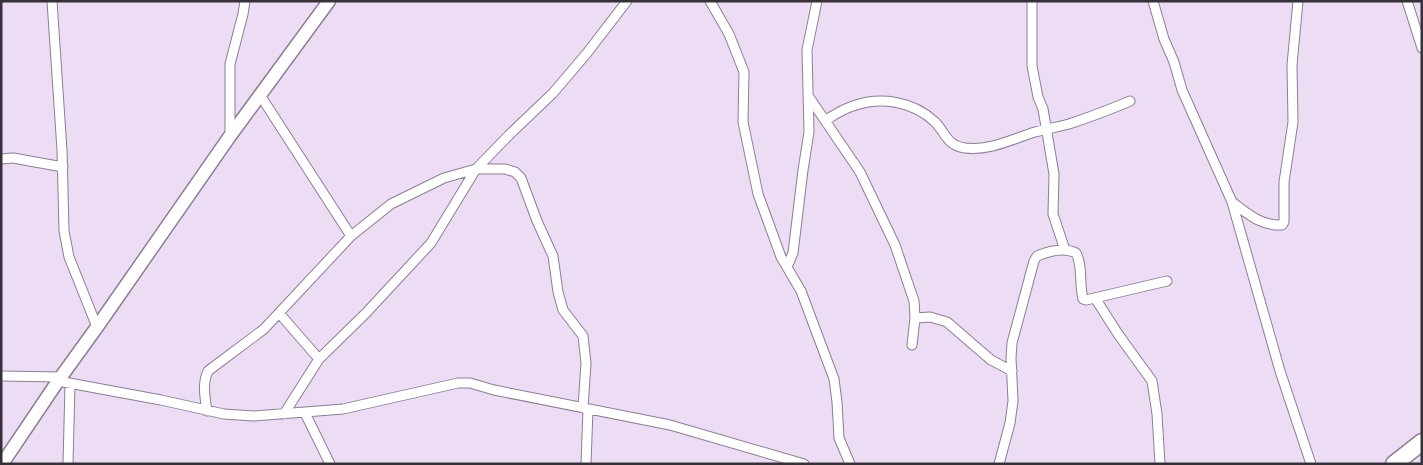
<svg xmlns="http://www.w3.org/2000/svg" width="1423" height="465" viewBox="0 0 1423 465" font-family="'Nunito Sans',sans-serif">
	<rect width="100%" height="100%" fill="#ecdcf4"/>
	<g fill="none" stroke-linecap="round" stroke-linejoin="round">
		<defs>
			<path id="street" d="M52 1 62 150 64 231 69 257 97 327
				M710 1 729 34 744 72 743 122 758 194 781 257 801 291 834 379 837 402 839 438 850 464
				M1032 1V66L1038 97 1043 109 1054 174 1053 214 1065 250
				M1153 1 1164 39 1174 62 1182 90 1232 202 1280 371 1311 464
				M1407 1 1422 48
				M260 95 351 236
				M809 97 860 172 895 245 914 301 915 318 912 345
				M826 120C834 115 843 109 853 106 880 96 913 101 935 122 946 133 946 145 965 148 990 151 1012 139 1035 132 1046 129 1058 127 1069 124 1090 117 1109 110 1130 101
				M230 136V64L243 14 245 1
				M1 159 13 158 63 167
				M1232 202C1248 214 1261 226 1282 225L1284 222V182L1293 122 1292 65 1298 1
				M787 267 793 253 803 170 809 132 807 50 817 1
				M1095 298 1118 334 1152 381 1157 414 1160 464
				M279 313 319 359
				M915 318 930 317 947 322 991 360 1012 371
				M1 376 61 377
				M58 381 161 400 224 414 253 416 343 409 458 383H470L494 390 670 425 804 464
				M207 411C205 397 202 384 208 371L264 329 351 236 391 204 444 178 476 169H505L515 172 521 178 537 221 553 256 558 292 563 310 583 336 586 363 583 408
				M305 413 330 464
				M284 414 319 359 366 313 431 243 476 169 509 135 553 93 587 53 627 1
				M68 464 70 384
				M586 464 588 409
				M999 464 1010 423 1013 401 1011 358 1012 343 1034 261 1037 256C1049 251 1064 247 1076 253 1083 266 1079 284 1083 299L1086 300 1167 281"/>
			<path id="secondary" d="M2 464 58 381 97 327 230 136 329 1"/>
			<path id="highway" d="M1394 464 1422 442"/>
		</defs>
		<use href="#street" stroke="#8d7e94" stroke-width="11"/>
		<use href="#secondary" stroke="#8d7e94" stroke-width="15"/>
		<use href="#highway" stroke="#8d7e94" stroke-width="19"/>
		<use href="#street" stroke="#fff" stroke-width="9"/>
		<use href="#secondary" stroke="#fff" stroke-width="12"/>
		<use href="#highway" stroke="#fff" stroke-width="16"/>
	</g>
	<rect width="1423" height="465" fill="none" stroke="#363039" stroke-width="5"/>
</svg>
